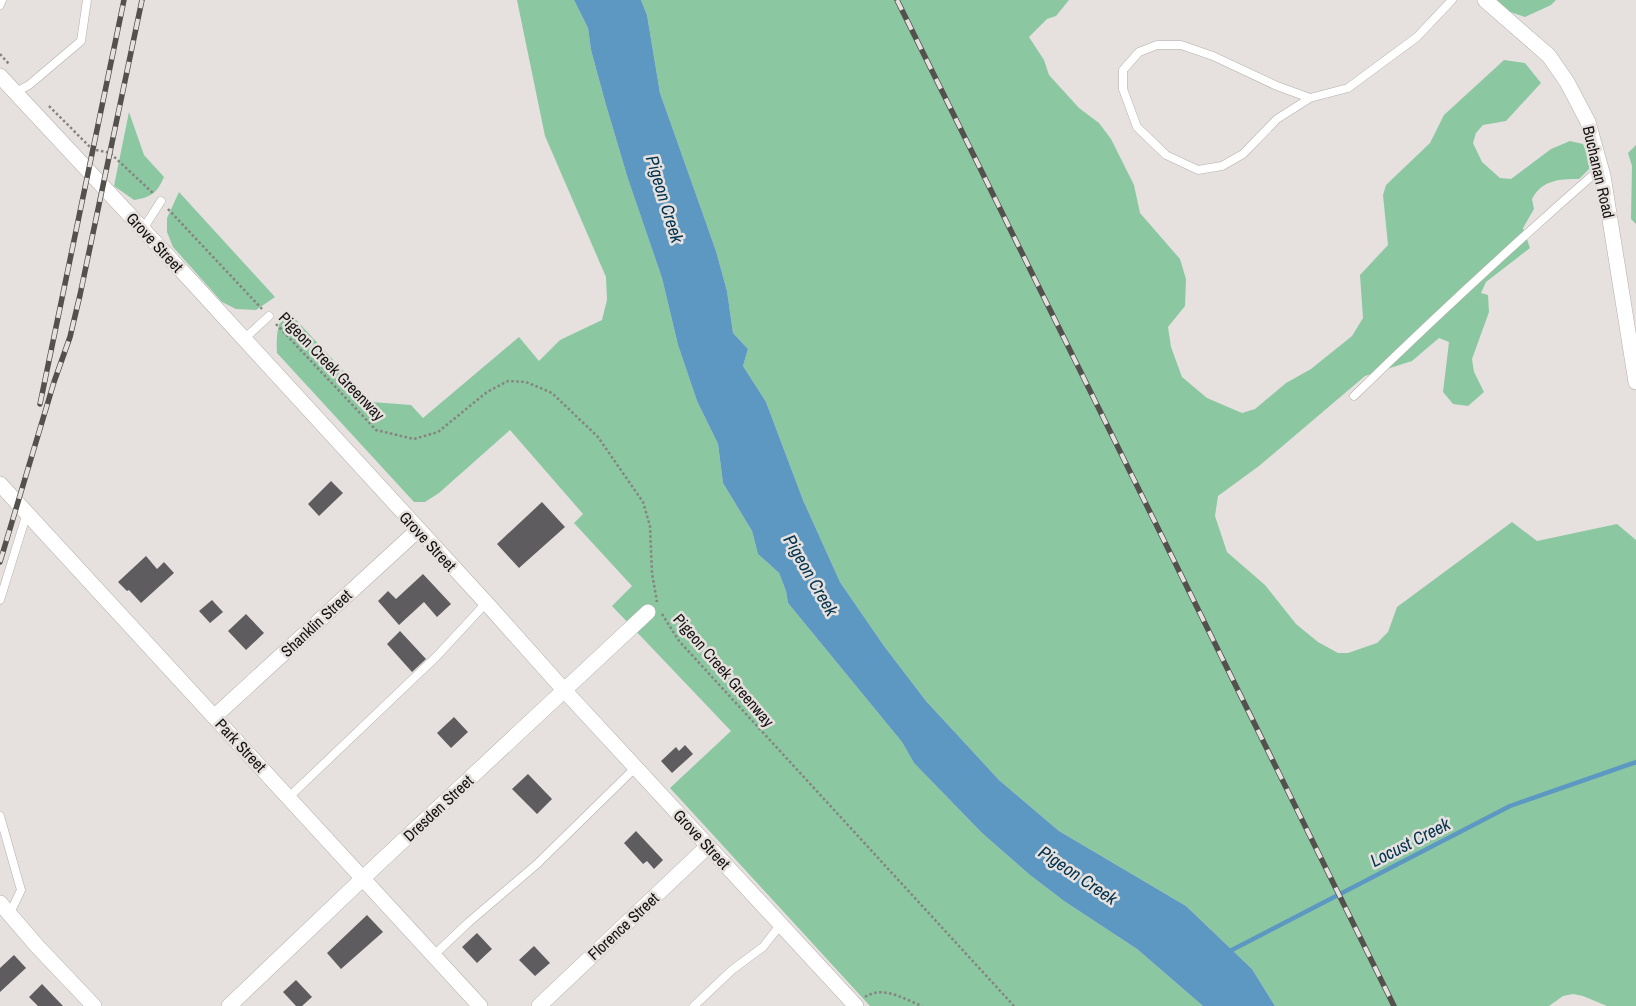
<svg xmlns="http://www.w3.org/2000/svg" width="1636" height="1006" viewBox="0 0 1636 1006" font-family="'Archivo Narrow',sans-serif">
	<rect width="100%" height="100%" fill="#e6e1de"/>
	<path fill="#8bc8a1" d="M517 0H574L588 28 591 50 606 105 628 179 662 278 678 345 697 401 718 444 723 483 752 531 758 554 779 573 786 591 788 603 902 742 914 763 982 833 1030 875 1064 901 1137 949 1203 1006H870L670 788 731 731 612 606 632 586 574 523 583 514 510 430 439 493 425 502H414L277 353C276 336 277 323 287 310L372 402 411 405 423 418 519 337 539 361 560 340 602 320 607 300 606 277 545 136Z
		M641 0H1069L1056 16 1047 19 1029 37 1044 60 1049 75 1079 108 1099 123 1111 139 1134 185 1140 213 1180 259 1186 279 1185 306 1168 327 1171 347 1182 377 1207 398 1242 413 1255 409 1286 383 1311 369 1352 336 1363 318 1360 275 1388 245 1383 195 1386 185 1430 143 1444 115 1504 60 1525 63 1541 83 1506 121 1483 125 1476 133 1473 143 1482 162 1500 178 1511 179 1551 149 1570 141 1583 144 1589 159V169L1579 179C1559 179 1542 180 1532 199L1534 209 1523 228 1530 248 1486 282 1481 293 1488 295 1489 312 1472 359 1474 372 1484 392 1468 406 1453 404 1443 392 1449 342 1439 338 1412 361 1365 376 1259 466 1218 496 1215 516 1227 552 1265 585 1296 624 1318 642 1338 653H1348L1377 643 1388 632 1397 607 1512 522 1537 541 1617 524 1636 540V1006H1607L1583 996 1573 994 1563 996 1549 1006H1275L1252 969 1186 906 1059 831 999 780 926 701 884 646 840 582 803 500 766 402 743 366 748 349 733 333 727 291 716 251 660 93 647 15Z
		M1492 0H1556L1551 5 1525 17 1499 8Z
		M129 112 144 155 164 177C157 193 152 197 134 200L114 186Z
		M1636 145V224L1631 219 1632 166 1628 153Z
		M179 192 275 297 256 310 236 309 222 302 173 247 167 232V218Z"/>
	<path fill="#5c98c2" d="M574 0H641L647 15 660 93 716 251 727 291 733 333 748 349 743 366 766 402 803 500 840 582 884 646 926 701 999 780 1059 831 1186 906 1252 969 1275 1006H1203L1137 949 1064 901 1030 875 982 833 914 763 902 742 788 603 786 591 779 573 758 554 752 531 723 483 718 444 697 401 678 345 662 278 628 179 606 105 591 50 588 28Z"/>
	<g fill="none" stroke-linecap="round" stroke-linejoin="round">
		<path stroke="#5c98c2" stroke-width="4.5" d="M1228 952 1510 806 1636 762"/>
	</g>
	<path fill="#5f5c60" d="M331 481 343 493 319 516 308 504Z
		M542 502 565 527 519 568 497 544Z
		M146 556 157 569 164 562 174 573 141 603 129 590 127 591 118 582Z
		M423 574 451 604 437 617 424 602 399 625 378 601 388 591 396 599Z
		M212 600 223 612 210 623 199 611Z
		M246 614 264 633 246 650 228 631Z
		M400 631 426 659 412 672 387 644Z
		M454 717 468 732 451 748 437 733Z
		M685 745 693 754 672 773 661 761 676 747 679 751Z
		M528 774 552 799 537 814 512 789Z
		M636 831 663 860 654 869 647 861 643 864 624 843Z
		M367 915 383 932 341 969 327 953Z
		M477 933 492 949 477 963 462 947Z
		M534 946 550 963 535 976 519 960Z
		M14 955 26 968 0 992V968Z
		M296 980 312 997 302 1006H296L283 992Z
		M42 984 63 1006H38L29 997Z"/>
	<g fill="none" stroke-linecap="round" stroke-linejoin="round">
		<defs>
			<path id="service" d="M0 5 2 0
				M16 92 29 85 81 41 87 0
				M1310 98 1277 86 1213 56 1181 45H1157L1139 52 1123 70V89L1137 127 1166 155 1198 170 1222 166 1243 154 1277 119 1310 98 1348 88 1417 37 1452 0
				M143 229 161 201
				M244 339 269 316
				M1354 396C1435 317 1516 242 1601 168
				M0 600 27 513
				M289 797 437 656 486 603
				M0 816 21 890 10 913
				M434 955 469 922 537 864 636 767
				M694 1006 732 970 763 947 781 924"/>
			<path id="minor" d="M1485 0 1549 56 1567 82 1588 122 1603 176 1636 382
				M0 76 192 282 490 607 564 690 856 1006
				M0 484 480 1006
				M214 717 418 530
				M0 903 37 946 94 1006
				M229 1006 379 863 648 612
				M539 1006 708 846"/>
		</defs>
		<use href="#service" stroke="#b4afab" stroke-width="9"/>
		<use href="#minor" stroke="#b4afab" stroke-width="16"/>
		<path stroke="#868380" stroke-width="2.5" stroke-dasharray="2.5 2.5" stroke-linecap="butt" d="M0 54 9 64
			M49 106 92 149 110 153 154 194
			M168 209 262 309
			M276 324 376 430 414 439 438 432 487 392 508 381 526 382 552 393 598 437 643 502 650 526 652 573 657 602
			M662 614 679 641 1014 1006
			M865 997C883 985 904 999 922 1006"/>
		<use href="#service" stroke="#fff" stroke-width="8"/>
		<use href="#minor" stroke="#fff" stroke-width="15"/>
		<defs>
			<path id="rail" d="M897 0 1394 1006
				M40 404 124 0
				M0 562 54 382 70 337 80 295 142 0"/>
		</defs>
		<use href="#rail" stroke="#53504e" stroke-width="5.5"/>
		<use href="#rail" stroke="#e6e1de" stroke-width="4" stroke-dasharray="11" stroke-linecap="butt"/>
	</g>
	<g text-anchor="middle" dominant-baseline="central" stroke-width="5" stroke-linejoin="round" paint-order="stroke">
		<g font-size="16" fill="#141211" stroke="#e6e1de">
			<text transform="translate(1599 172) rotate(77)">Buchanan Road</text>
			<text transform="translate(155 242) rotate(47)">Grove Street</text>
			<text transform="translate(332 366) rotate(46)">Pigeon Creek Greenway</text>
			<text transform="translate(428 541) rotate(47)">Grove Street</text>
			<text transform="translate(316 623) rotate(-43)">Shanklin Street</text>
			<text transform="translate(724 670) rotate(49)">Pigeon Creek Greenway</text>
			<text transform="translate(241 745) rotate(47)">Park Street</text>
			<text transform="translate(438 808) rotate(-43)">Dresden Street</text>
			<text transform="translate(702 839) rotate(47)">Grove Street</text>
			<text transform="translate(623 926) rotate(-43)">Florence Street</text>
		</g>
		<g font-size="18" font-style="italic" fill="#00334f" stroke="#e6e1de">
			<text transform="translate(665 199) rotate(73)">Pigeon Creek</text>
			<text transform="translate(811 575) rotate(60)">Pigeon Creek</text>
			<text transform="translate(1410 842) rotate(-27)">Locust Creek</text>
			<text transform="translate(1078 875) rotate(34)">Pigeon Creek</text>
		</g>
	</g>
</svg>
